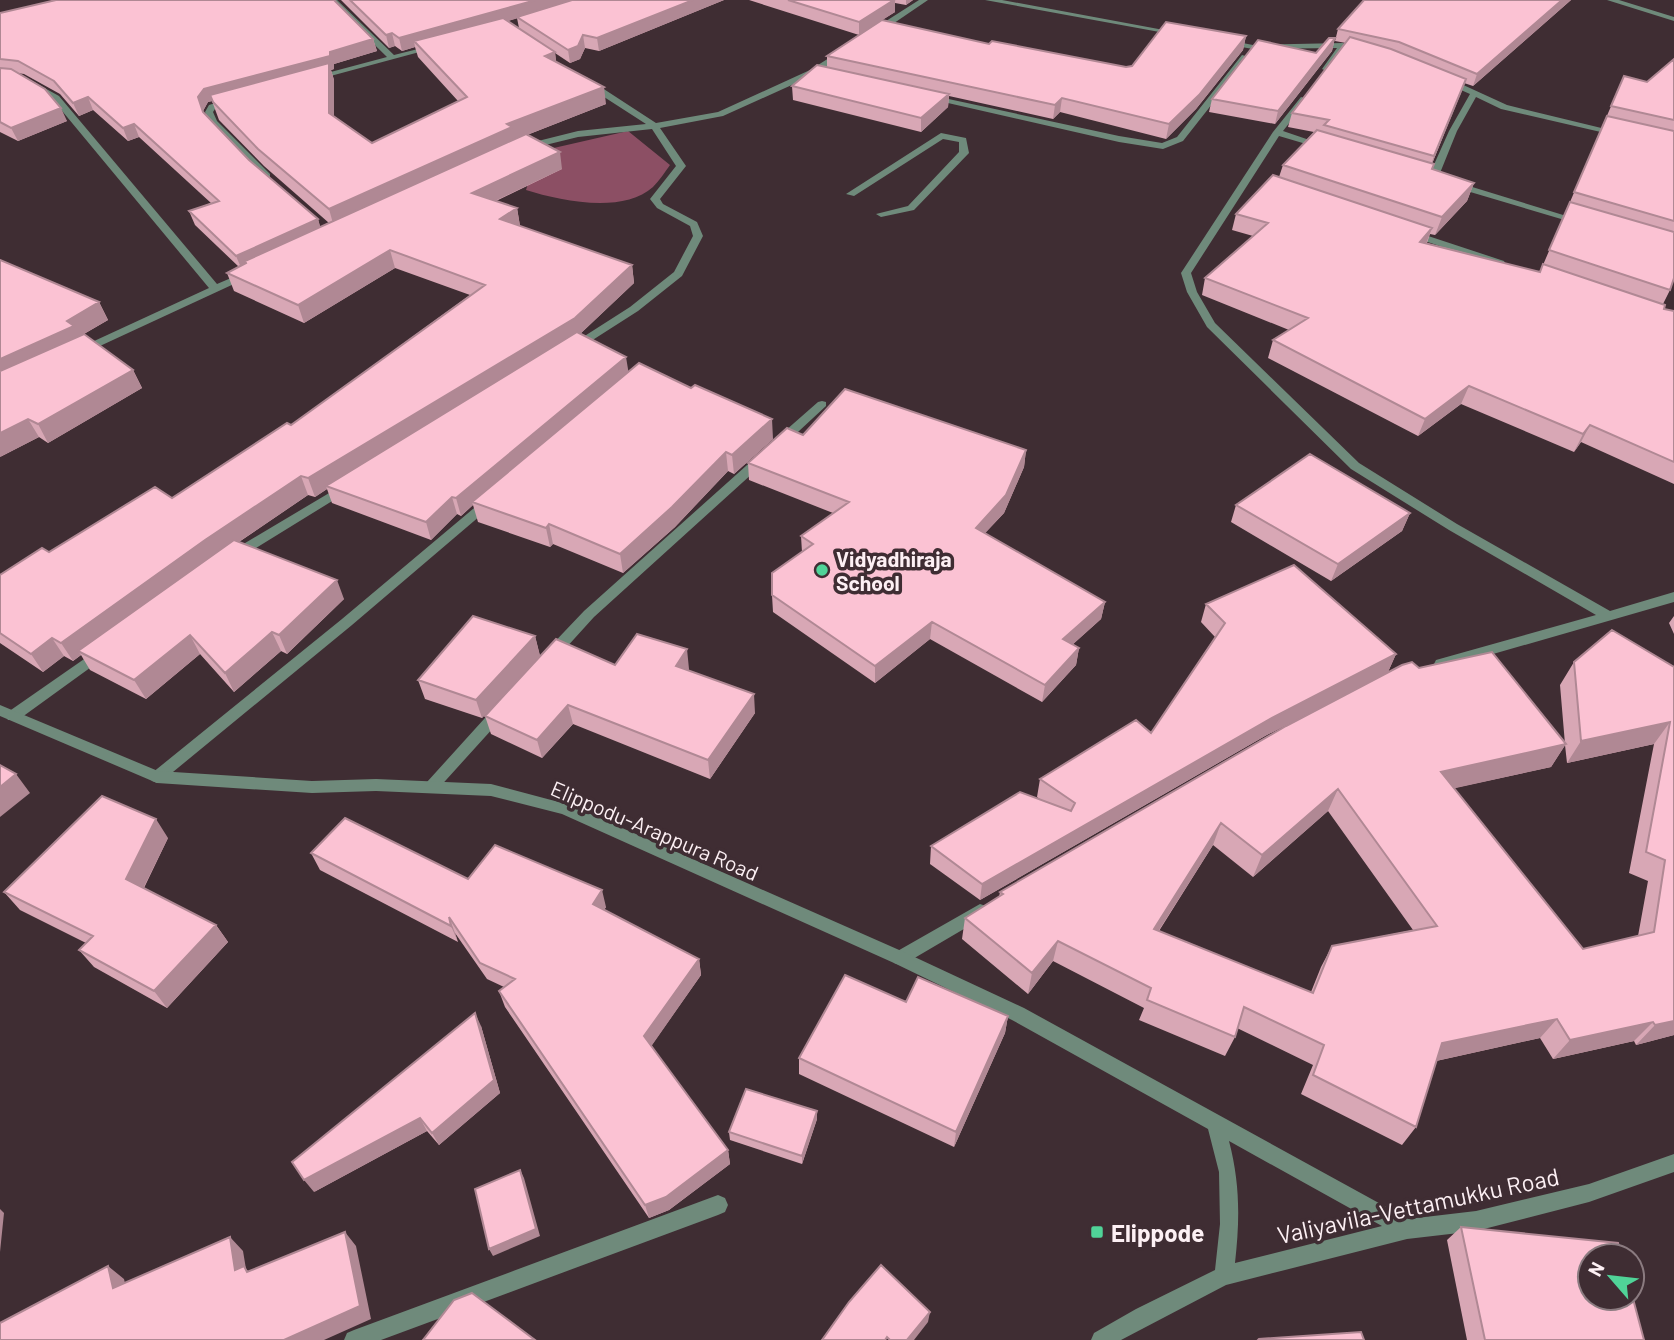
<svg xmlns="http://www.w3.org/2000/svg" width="1674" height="1340" viewBox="0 0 1674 1340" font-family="Barlow,sans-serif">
	<rect width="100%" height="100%" fill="#3f2d33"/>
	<path fill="#8c4f64" d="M628 131 670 165C665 172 659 181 653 187 623 214 561 201 526 190L532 171 545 150Z"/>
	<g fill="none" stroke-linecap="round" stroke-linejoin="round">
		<path fill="#6f8a7b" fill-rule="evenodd" d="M329 0H337L394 55 434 45 438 47 312 81V77L387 57Z
			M919 0H928L878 34H872V30Z
			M985 0H1002L1180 33 1176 35Z
			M1607 0H1619L1674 17V21Z
			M1227 40 1253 45 1343 43 1347 45 1329 71H1326L1322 69 1337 48 1253 49 1224 44 1223 42Z
			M837 53 844 55 816 74 723 116 660 128 686 166 660 199 663 204 697 222 703 236 682 276 638 311 577 350H569V346L630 307 674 272 693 236 690 226 657 208 650 199 676 166 652 129 578 137 525 150 520 147 522 145 578 131 646 124 587 86V82H593L656 123 718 112 810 70Z
			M1242 55 1249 57 1183 141 1163 149 1119 142 926 98 930 95 1119 136 1162 143 1177 137Z
			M0 74 23 76 59 96 217 284 245 272 249 273V277L87 352H79V348L209 288 53 100 18 80 0 78Z
			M1448 78 1507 105 1622 133 1618 136 1501 109 1476 97 1457 131 1438 178 1430 180 1428 178 1449 131 1470 94 1445 83V79Z
			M1301 97 1308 99 1283 131 1327 146 1323 149 1279 136 1191 273 1197 292 1215 323 1359 463 1457 524 1610 611 1674 592V602L1441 669 1436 668 1434 664 1436 660 1596 615 1449 530 1351 469 1207 327 1187 292 1181 273 1273 132Z
			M231 98 235 101 234 103 215 109 213 112 217 121 270 174V178H264L209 122 205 112 209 105Z
			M941 133 966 138 969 153 914 210 881 217 876 214 908 206 959 152V142L943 139 854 196 846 194Z
			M1450 182H1456L1586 222 1578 224 1450 186Z
			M1410 230 1504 261 1505 263 1496 265 1407 235V231Z
			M822 401 826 402V406L785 444H777V438L818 402Z
			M760 456 764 457 766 460 764 463 594 617 555 660H545L543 656 545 652 584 611 756 457Z
			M346 483 350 484 352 487 350 490 240 558H230L229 555 230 552Z
			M490 497 494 498 496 501 494 504 352 625 162 781 157 783 152 781 149 777 152 773 342 619 486 498Z
			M100 648 105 649 107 653 105 657 18 720H8L6 716 8 712Z
			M499 706 504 708 506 712 504 716 437 790 432 792 427 790 424 786 427 782 494 708Z
			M980 904 986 906 988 911 986 916 906 963 900 965 894 963 892 958 894 953Z
			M718 1195 725 1198 728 1205 725 1212 718 1215 381 1340H344L347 1333 354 1330Z"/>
		<path fill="#6f8a7b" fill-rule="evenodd" d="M0 705 158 771 312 781 376 779 491 784 570 805 906 953 1024 1008 1408 1219 1476 1211 1589 1184 1674 1154V1172L1589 1202 1476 1231 1407 1239 1226 1285 1121 1340H1091L1094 1333 1136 1309 1215 1270 1220 1224 1219 1172 1208 1129 1012 1020 894 963 562 814 491 796 376 791 312 793 157 783 0 716ZM1229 1141 1382 1226 1235 1263C1240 1219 1240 1183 1229 1141Z"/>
	</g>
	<path fill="#d8a7b5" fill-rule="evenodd" d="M341 0H724L599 51 585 48 580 59 570 63 555 53 556 62 606 104 527 135 562 169 496 201 517 208 520 226 632 265 634 283 580 334 628 372 773 439 734 474 728 471 675 527 623 573 553 544 550 547 478 522 473 505 461 516 457 514 431 540 332 503 327 489 315 497 308 495 239 542 344 599 287 654 281 651 234 692 200 654 146 699 90 670 81 655 73 661 64 656 43 672 0 643V575L172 498 291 425 470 295 395 268 304 323 234 291 227 273 239 267 195 225 189 211 211 203 139 137 128 141 93 110 79 116 60 94 24 74 17 73 67 121 18 141 0 132V13L373 39 377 51 334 64V69L331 70 334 80V116L372 143 458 101 418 57 415 47 402 51 395 46 389 48ZM517 18 519 28 508 21ZM212 101 219 120 264 166 329 223 320 227 318 219 249 160 203 113V111L208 102Z
		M749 0H913L906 5 895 3V12L882 20 989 44 1126 67 1246 36 1243 50 1196 109 1166 139 1060 112 1053 119 949 96 948 107 921 132 793 100 792 86 827 67V56L859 35Z
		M1364 0H1571L1473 86 1464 83 1432 164V169L1474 183 1467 201 1435 235 1430 234 1427 243 1540 272 1624 76 1647 82 1674 59V278L1670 290 1663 304 1664 309 1674 311V484L1581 442 1574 452 1461 404 1418 436 1268 358 1273 340 1289 330 1202 295 1205 278 1253 236 1232 230 1236 214 1279 177 1283 165 1314 132 1288 127 1292 113 1346 43 1335 41 1338 29Z
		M1335 38 1332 51 1275 124 1209 112 1212 99 1316 53Z
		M99 302 108 320 84 334 133 370 142 388 48 443 39 437 0 457Z
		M1026 450 1024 467 1004 513 985 533 1105 602 1101 619 1073 644 1079 648 1076 665 1042 702 930 639 875 683 773 612 772 595 802 552 801 536 833 513 749 480 748 463Z
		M1236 505 1410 513 1402 531 1331 581 1231 522Z
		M1206 604 1396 654 1388 672 1265 736 980 900 930 864 931 846 1041 800 1037 797 1040 779 1151 733 1215 637 1201 622Z
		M1674 616V634L1669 623Z
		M535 636 540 656 482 718 425 699 418 680Z
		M1574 662 1674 667V1035L1636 1045 1634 1041 1553 1059 1540 1038 1436 1061 1416 1127 1402 1145 1301 1094 1313 1065 1237 1028 1235 1037 1225 1056 1139 1020 1144 1008 1053 961 1028 994 962 939 965 918 999 897 1000 892 1419 668 1565 744 1560 685ZM1654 744 1629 873 1648 881 1638 936 1583 949 1454 788 1551 767 1565 745 1567 763ZM1328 811 1413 930 1332 946 1321 967 1311 992 1159 931 1213 845 1253 877Z
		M615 665 689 669 688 670 755 713 710 779 573 724 542 758 491 734 485 716Z
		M168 838 144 888 216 925 228 942 167 1008 94 967 79 950 86 943 20 910 4 892Z
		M311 853 468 879 606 907 604 910 699 959 701 975 651 1046 728 1150 730 1164 669 1210 649 1218 505 1007 499 991 504 987 487 979 455 933 458 942 320 870Z
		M906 1002 1008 1016 1005 1033 954 1147 799 1074V1058Z
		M481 1026 500 1093 439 1145 427 1131 314 1192Z
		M817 1119 802 1164 730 1140 729 1132Z
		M1461 1227 1644 1340H1467L1447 1240Z"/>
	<path fill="#b08894" d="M536 0H582L419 46 414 41 415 47 402 51 399 38Z
		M693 0H724L599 51 597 38Z
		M895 0V12L859 35V22Z
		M906 0H913L906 5Z
		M1562 0H1571L1473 86 1477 74Z
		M392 33 395 46 389 48 386 35Z
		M583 35 585 48 580 59 570 63 568 50Z
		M1246 36 1243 50 1196 109 1166 139 1169 124Z
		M1335 38 1332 51 1275 124 1278 111Z
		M373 39 377 51 334 64V69L331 70 334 80V130L212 101 208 102 203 111 198 97 204 89Z
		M555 52 557 68 545 56Z
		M1466 79 1461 93 1429 171 1434 156Z
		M604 87 606 104 514 140 334 227 329 209 507 124Z
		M949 94 948 107 921 132V118Z
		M88 97 93 110 79 116 73 103Z
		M1062 98 1060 112 1053 119 1055 105Z
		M61 108 67 121 18 141 11 128Z
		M134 124 139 137 128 141 123 128Z
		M560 152 562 169 476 210 472 193Z
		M1474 183 1467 201 1435 235 1442 217Z
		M517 208 520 226 504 237 500 219Z
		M318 219 322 233 246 263 245 261 247 267 242 270 236 256Z
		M1432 228 1426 244 1420 242Z
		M390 250 395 268 304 323 298 305Z
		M632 265 634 283 578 336 326 486 327 489 315 497 308 478Z
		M99 302 108 320 0 382V359Z
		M626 357 629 375 472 502 473 505 461 516 456 498Z
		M133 370 142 388 48 443 38 424Z
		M1469 386 1461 404 1418 436 1425 419Z
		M28 419 39 437 0 457V433Z
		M772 419 773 439 734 474 732 455Z
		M1590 425 1581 442 1574 452 1583 434Z
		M1026 450 1024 467 1004 513 974 545 976 528Z
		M726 452 728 471 675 527 623 573 620 554Z
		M301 476 308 495 78 651 81 655 73 661 61 643 205 540Z
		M452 497 457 514 431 540 426 522Z
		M1410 513 1402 531 1331 581 1338 564Z
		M549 524 553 544 550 547 546 528Z
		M337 580 344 599 287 654 279 635Z
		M1105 602 1101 619 1060 656 1063 639Z
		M932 622 930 639 875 683V666Z
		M272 632 281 651 234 692 225 673Z
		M190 635 200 654 146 699 134 680Z
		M535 636 540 656 482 718 476 700Z
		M52 638 64 656 43 672 31 654Z
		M1079 648 1076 665 1042 702 1045 685Z
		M687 649 689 669 678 685 676 666Z
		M1396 654 1388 672 1265 736 980 900 982 884 1272 718Z
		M754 694 755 713 710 779 708 760Z
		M568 705 573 724 542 758 537 740Z
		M1670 722 1654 744 1567 763 1581 741Z
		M1566 744 1551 767 1429 794 1441 772Z
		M16 774 30 793 0 817V787Z
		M1338 789 1328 811 1253 877 1262 855Z
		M156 819 168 838 139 897 126 879Z
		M1221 823 1213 845 1147 949 1154 929Z
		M602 890 606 907 597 921 593 904Z
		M449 917 455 933 458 942 451 926Z
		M216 925 228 942 167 1008 154 991Z
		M1058 941 1053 961 1028 994 1032 973Z
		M699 959 701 975 648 1051 644 1036Z
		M475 1013 481 1026 500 1093 439 1145 432 1133Z
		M1008 1016 1005 1033 954 1147 956 1132Z
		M1557 1019 1540 1038 1427 1063 1442 1043Z
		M1674 1021V1035L1636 1045 1655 1025Z
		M1653 1022 1634 1041 1553 1059 1570 1040Z
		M817 1111V1119L802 1164V1156Z
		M420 1118 427 1131 314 1192 304 1180Z
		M728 1150 730 1164 669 1210 649 1218 645 1205Z
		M520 1170 524 1178 540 1236 493 1256 489 1249Z
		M0 1209 4 1213 0 1252Z
		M345 1232 356 1246 371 1319 324 1340H284Z
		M230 1237 243 1251 246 1269 257 1280 235 1270Z
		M108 1266 124 1279 129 1300 113 1288Z
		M930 1312 928 1322 914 1340H907Z"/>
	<path fill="#fbc2d3" stroke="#b08894" stroke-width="2" fill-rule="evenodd" d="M56 0H334L373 39 330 52V56L204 89 198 97 203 112 249 160 318 219 236 256 189 211 219 201 134 124 123 128 88 97 73 103 54 81 18 61 0 59V13Z
		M350 0H536L399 38 392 33 386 35Z
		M572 0H693L597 38 583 35 578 46 568 50 517 17Z
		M788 0H894L859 22Z
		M1364 0H1562L1477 74 1399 42 1338 29Z
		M503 18 555 52 545 56 604 87 507 124 512 127 329 209 258 149 213 102 210 95 329 63V113L372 143 467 97 414 41Z
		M882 20 989 44 992 41 1126 67 1132 66 1166 22 1246 36 1199 95 1169 124 1062 98 1055 105 827 56Z
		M1350 37 1391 49 1466 79 1434 156 1324 125 1329 120 1292 113Z
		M1329 38H1335L1278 111 1212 99 1258 40 1316 53Z
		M1674 59V120L1611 106 1624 76 1647 82Z
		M817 65 949 94 921 118 792 86Z
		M0 68 11 69 45 89 61 108 11 128 0 122Z
		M1607 116 1674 131V221L1574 192Z
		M1317 130 1434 164 1432 169 1474 183 1442 217 1283 165Z
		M526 134 560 152 472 193 517 208 500 219 632 265 575 318 308 478 301 476 205 540 61 643 52 638 31 654 0 633V575L42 548 49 552 155 487 172 498 287 423 291 425 485 285 390 250 298 305 227 273 246 263 245 261Z
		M1273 175 1432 228 1420 242 1540 272 1543 264 1665 305 1664 309 1674 311V462L1590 425 1583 434 1469 386 1425 419 1273 340 1308 318 1205 278 1268 223 1236 214Z
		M1570 202 1674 232V278L1670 290 1549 250Z
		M0 260 99 302 67 321 74 326 0 359Z
		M577 332 626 357 456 498 452 497 426 522 326 486Z
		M84 334 133 370 38 424 28 419 0 433V371Z
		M639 363 691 388 695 385 772 419 732 455 726 452 672 507 620 554 549 524 546 528 472 502Z
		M845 389 1026 450 1006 495 976 528 1105 602 1063 639 1079 648 1045 685 932 622 875 666 772 595V573L813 544 801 536 849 502 748 463 787 428 803 435Z
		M1310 454 1410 513 1338 564 1236 505Z
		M234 540 337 580 279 635 272 632 225 673 190 635 134 680 78 651Z
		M1294 565 1396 654 1272 718 982 884 931 846 1020 792 1071 811 1075 803 1040 779 1136 720 1151 733 1225 623 1206 604Z
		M473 616 535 636 476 700 418 680Z
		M1612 630 1674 667V1021L1655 1025 1653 1022 1570 1040 1557 1019 1442 1043 1416 1127 1313 1075 1324 1045 1244 1007 1235 1037 1147 1000 1151 988 1058 941 1032 973 965 918 1003 894 1000 892 1286 726 1402 665 1412 662 1419 668 1492 652 1566 744 1441 772 1583 949 1654 932 1665 860 1646 852 1670 722 1581 741 1574 662ZM1338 789 1437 926 1332 946 1313 993 1154 929 1221 823 1262 855Z
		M637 634 687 649 676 666 754 694 708 760 568 705 537 740 485 716 556 639 615 665Z
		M0 765 16 774 0 787Z
		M102 796 156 819 126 879 216 925 154 991 79 950 93 936 4 892Z
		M345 818 468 879 495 845 602 890 593 904 699 959 644 1036 728 1150 666 1197 645 1205 499 991 515 979 480 963 449 917 451 926 311 853Z
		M845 975 906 1002 918 977 1008 1016 956 1132 799 1058Z
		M475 1013 494 1080 432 1133 420 1118 304 1180 292 1162Z
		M746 1089 817 1111 802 1156 729 1132Z
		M520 1170 536 1229 489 1249 475 1189Z
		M1461 1227 1618 1243 1621 1256H1590V1298H1632V1295L1644 1340H1485Z
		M345 1232 360 1306 284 1340H0V1323L108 1266 113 1288 230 1237 235 1270 244 1266 247 1272Z
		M881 1265 930 1312 907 1340H890L887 1337 885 1340H822L849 1302Z
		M472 1293 535 1340H423L454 1300Z
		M1361 1332 1364 1340H1258L1259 1339Z"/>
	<g fill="#50d398" stroke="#3f2d33" stroke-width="2.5">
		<circle cx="822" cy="570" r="7"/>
		<rect x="1090" y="1225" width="14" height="14" rx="3.5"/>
	</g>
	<g text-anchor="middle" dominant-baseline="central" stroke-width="7" stroke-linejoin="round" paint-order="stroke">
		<g font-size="21" font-weight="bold" fill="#fdf0f4" stroke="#3f2d33" text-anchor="start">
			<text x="836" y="558">Vidyadhiraja<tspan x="836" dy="24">School</tspan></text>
		</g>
		<g font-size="21" fill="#fdf0f4" stroke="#3f2d33">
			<text transform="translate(655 830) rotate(23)">Elippodu-Arappura Road</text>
		</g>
		<g font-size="24" fill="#fdf0f4" stroke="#3f2d33">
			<text transform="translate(1418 1205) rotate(-12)">Valiyavila-Vettamukku Road</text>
		</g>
		<g font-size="24" font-weight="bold" fill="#fdf0f4" stroke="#3f2d33" text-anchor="start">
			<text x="1111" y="1232">Elippode</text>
		</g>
	</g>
	<g transform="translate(1611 1277) rotate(298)"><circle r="33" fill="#3f2d33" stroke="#8b7b80" stroke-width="2"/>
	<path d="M0-5L12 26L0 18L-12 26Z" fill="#50d398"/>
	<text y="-10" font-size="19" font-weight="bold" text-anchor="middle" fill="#fdf0f4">N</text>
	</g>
</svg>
